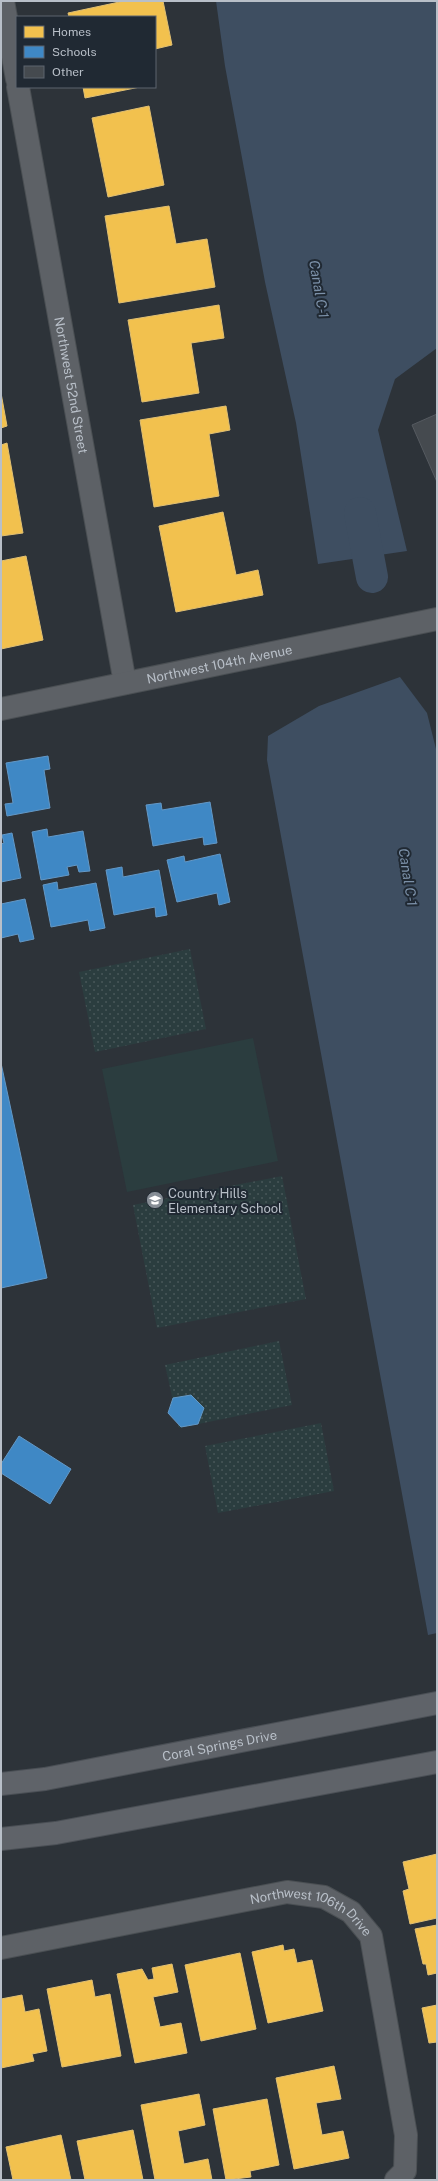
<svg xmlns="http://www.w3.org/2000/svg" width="438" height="2181" viewBox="0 0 438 2181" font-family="'Public Sans',sans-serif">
	<defs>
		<pattern id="grass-dots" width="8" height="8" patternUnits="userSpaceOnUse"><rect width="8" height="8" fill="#2b3d3f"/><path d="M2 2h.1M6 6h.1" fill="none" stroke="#485759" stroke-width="1.8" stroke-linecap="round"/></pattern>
	</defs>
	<rect width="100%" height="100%" fill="#2d3339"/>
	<path fill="url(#grass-dots)" d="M190 949 206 1029 95 1052 79 972Z
		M282 1176 306 1299 157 1328 133 1205Z
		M279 1341 292 1405 179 1428 165 1365Z
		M321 1423 334 1491 218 1513 205 1446Z"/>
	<path fill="#2b3d3f" d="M253 1038 278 1161 127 1192 102 1069Z"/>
	<path fill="#3e4e61" d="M216 1H437V348L395 379 378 430 407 551 318 564 296 423 265 282 225 66Z
		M400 677 427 713 437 753V1633L428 1635 267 760 268 736 319 706Z"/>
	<path fill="#f2c14e" stroke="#e1c073" d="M124 1H163L172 45 155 49V17H69L68 13Z
		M83 87H140L85 98Z
		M149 106 164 185 108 197 92 118Z
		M169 206 176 244 207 239 215 287 119 303 105 216Z
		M219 305 224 338 191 343 199 393 142 402 128 320Z
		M1 393 7 426 1 428Z
		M226 406 230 430 209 434 219 496 154 507 140 420Z
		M7 443 23 533 1 536V445Z
		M223 512 236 575 258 570 263 595 176 612 159 526Z
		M26 556 43 640 1 649V561Z
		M437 1854V1918L410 1924 403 1891 409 1889 403 1862Z
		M437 1925V1973L428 1975 426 1964H423L415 1929Z
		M283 1945 284 1951 294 1949 297 1963 312 1960 323 2011 268 2023 252 1952Z
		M240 1953 256 2029 201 2041 185 1965Z
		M172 1964 178 1992 153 1997 160 2027 181 2023 187 2053 135 2063 117 1974 142 1969 148 1980 154 1979 152 1968Z
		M92 1980 95 1997 110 1994 121 2056 62 2067 47 1989Z
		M22 1995 25 2012 39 2009 47 2051 32 2054 34 2061 1 2068V1999Z
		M437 2005V2042L429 2043 422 2008Z
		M334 2066 341 2099 316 2103 322 2135 343 2131 349 2158 294 2169 276 2078Z
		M199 2094 205 2125 178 2131 184 2164 208 2159 212 2180H155L141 2105Z
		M267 2099 279 2165 250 2171 251 2177 226 2180 213 2109Z
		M133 2130 143 2180H85L77 2141Z
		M61 2135 71 2180H13L6 2147Z"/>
	<path fill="#3f88c5" stroke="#6398c6" d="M48 756 50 769 44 770 50 808 7 816 5 804 13 803 6 763Z
		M210 802 217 843 204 845 203 837 153 846 146 805 161 803 162 810Z
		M47 829 48 837 83 831 90 871 79 872 77 865 67 867 69 875 41 880 32 832Z
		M12 833 21 878 1 882V844L4 843 2 835Z
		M220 854 230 902 219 905 217 893 177 902 167 860 184 856 185 862Z
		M122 867 123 877 159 870 167 915 156 917 155 907 114 915 106 870Z
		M57 882 58 890 96 883 105 928 90 931 88 920 51 927 43 885Z
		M25 899 34 939 20 942 18 934 1 938V904Z
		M1 1063 47 1278 1 1288Z
		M191 1395 204 1408 198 1424 181 1427 168 1413 173 1398Z
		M19 1436 71 1469 50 1504 1 1473V1464Z"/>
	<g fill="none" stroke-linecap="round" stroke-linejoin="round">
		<path stroke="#3e4e61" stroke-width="32" d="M360 513 372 577"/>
	</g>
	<path fill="#454a4f" stroke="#555a60" d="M437 414V482L412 425Z"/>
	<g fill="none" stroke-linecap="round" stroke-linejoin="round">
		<defs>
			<g id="minor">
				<path d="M3 1 17 79"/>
				<path id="s1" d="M18 87 125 683"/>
				<path id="s2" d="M1 709 437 619"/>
				<path id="s3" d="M1 1948 287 1892 324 1897 351 1912 371 1936 406 2135 405 2171 396 2180"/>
			</g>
			<g id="major">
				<path id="s4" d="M1 1784 45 1779 437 1703"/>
				<path d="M1 1839 56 1833 437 1762"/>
			</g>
		</defs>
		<use href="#minor" stroke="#4a4f53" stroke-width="24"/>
		<use href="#major" stroke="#4a4f55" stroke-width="24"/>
		<use href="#minor" stroke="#5d6166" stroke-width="22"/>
		<use href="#major" stroke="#5f6369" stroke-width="22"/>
	</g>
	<defs>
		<symbol id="school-disc" viewBox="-11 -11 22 22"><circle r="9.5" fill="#878e96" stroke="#202933"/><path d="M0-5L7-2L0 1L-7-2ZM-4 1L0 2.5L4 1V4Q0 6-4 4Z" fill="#fff"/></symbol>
	</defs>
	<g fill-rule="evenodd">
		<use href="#school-disc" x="145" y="1190" width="20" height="20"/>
	</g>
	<g text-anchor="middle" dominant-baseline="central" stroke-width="4" stroke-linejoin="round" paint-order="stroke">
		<g font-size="13" fill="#b8bfc8" stroke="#202933">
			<text stroke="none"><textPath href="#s1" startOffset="303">Northwest 52nd Street</textPath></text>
			<text stroke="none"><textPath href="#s2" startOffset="223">Northwest 104th Avenue</textPath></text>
			<text stroke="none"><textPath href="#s4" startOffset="222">Coral Springs Drive</textPath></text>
			<text stroke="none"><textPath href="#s3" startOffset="321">Northwest 106th Drive</textPath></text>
		</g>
		<g font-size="13" fill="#b8bfc8" stroke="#202933" text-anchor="start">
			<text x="168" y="1193">Country Hills<tspan x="168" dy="15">Elementary School</tspan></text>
		</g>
		<g font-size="14" font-style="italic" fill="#7c91a9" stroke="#202933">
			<text transform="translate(319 289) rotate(80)">Canal C-1</text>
			<text transform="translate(408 877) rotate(81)">Canal C-1</text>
		</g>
	</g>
	<rect width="438" height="2181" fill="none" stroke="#b8bfc8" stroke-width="4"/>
	<rect x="16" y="16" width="140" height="72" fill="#202933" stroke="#5d656f"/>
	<rect x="24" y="26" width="20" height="12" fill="#f2c14e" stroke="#5d656f"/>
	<text x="52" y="36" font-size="12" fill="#b8bfc8">Homes</text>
	<rect x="24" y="46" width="20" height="12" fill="#3f88c5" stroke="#5d656f"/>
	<text x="52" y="56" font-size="12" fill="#b8bfc8">Schools</text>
	<rect x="24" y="66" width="20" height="12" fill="#454a4f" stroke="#5d656f"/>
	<text x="52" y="76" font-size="12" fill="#b8bfc8">Other</text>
</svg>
